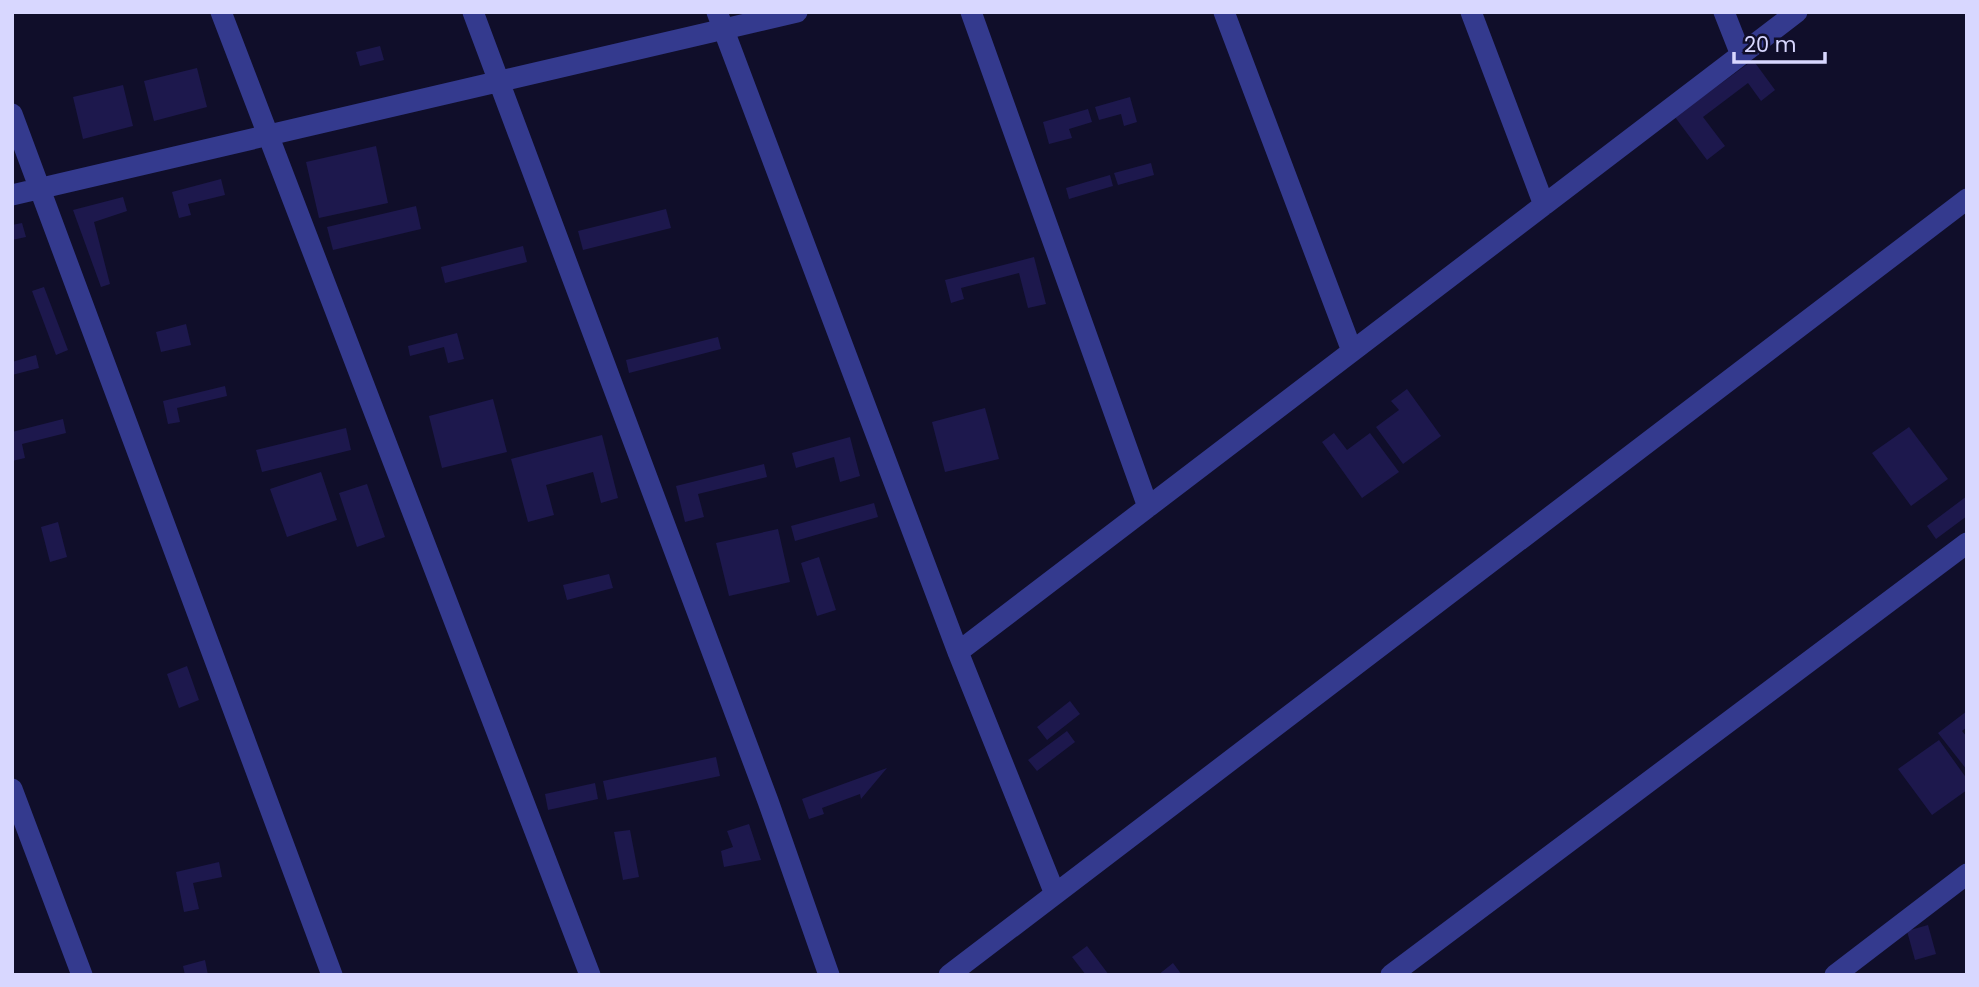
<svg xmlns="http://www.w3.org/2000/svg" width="1979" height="987" viewBox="0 0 1979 987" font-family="Poppins,sans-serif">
	<rect width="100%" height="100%" fill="#100e2a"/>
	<path fill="#1d184d" d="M380 46 384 60 360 66 356 52Z
		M1753 60 1775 90 1761 101 1748 83 1703 117 1725 146 1707 160 1675 117Z
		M197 68 207 107 154 121 144 81Z
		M123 85 133 126 83 139 73 97Z
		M1130 97 1137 122 1124 126 1121 114 1099 120 1095 107Z
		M1088 109 1092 122 1069 129 1072 138 1049 144 1043 122Z
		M376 146 388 203 319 218 306 162Z
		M1151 163 1154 175 1118 185 1114 173Z
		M1110 175 1113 186 1069 199 1066 188Z
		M221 179 225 195 188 204 191 215 179 218 172 192Z
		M123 197 127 211 94 222 110 284 101 287 73 210Z
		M416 206 421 229 333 250 327 227Z
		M666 209 671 228 583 250 578 231Z
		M22 223 26 237 12 240V225Z
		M523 246 527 262 445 283 441 267Z
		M1034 257 1046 304 1028 308 1019 273 961 288 964 299 951 303 945 280Z
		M44 287 68 350 56 355 32 291Z
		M186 324 191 345 161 352 156 332Z
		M457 333 464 359 448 363 444 347 410 356 408 346Z
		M718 337 721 349 629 373 626 360Z
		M36 355 39 368 12 375V362Z
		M225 386 227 396 177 408 180 422 168 424 163 401Z
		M1407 389 1441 436 1403 464 1376 427 1399 410 1391 401Z
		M493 399 507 452 442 468 429 416Z
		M985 408 999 459 945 472 932 422Z
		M63 419 66 433 22 444 25 458 12 461V432Z
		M1909 427 1948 479 1911 506 1872 453Z
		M346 428 351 450 262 472 256 450Z
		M1334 433 1347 450 1370 433 1399 472 1362 498 1322 442Z
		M602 435 618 498 601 503 593 472 546 485 554 515 528 522 511 459Z
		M850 437 860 476 840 482 834 457 796 468 792 453Z
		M764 464 767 477 698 494 704 517 685 522 676 486Z
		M321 472 337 520 287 537 270 489Z
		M367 484 385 537 357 547 339 493Z
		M1967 496V516L1936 539 1927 526Z
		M874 503 878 517 795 541 791 526Z
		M58 522 67 557 50 562 41 527Z
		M778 529 790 582 729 596 716 543Z
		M819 557 836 610 817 616 801 563Z
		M609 574 613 588 567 600 563 585Z
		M187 666 199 700 179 708 167 674Z
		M1070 701 1080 714 1047 740 1037 727Z
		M1967 711V727L1962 731 1967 737V770L1938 733Z
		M1067 731 1075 742 1037 771 1028 760Z
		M1939 740 1967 779V790L1932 815 1898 769Z
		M716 757 720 776 607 800 603 781Z
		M887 768 861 799 860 794 822 808 824 814 809 819 802 799Z
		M595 783 598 799 548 810 545 794Z
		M749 824 761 860 724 867 721 851 733 847 727 831Z
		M630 830 639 877 623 880 614 832Z
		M219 862 222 877 193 883 199 909 184 912 176 872Z
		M1928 925 1936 954 1915 960 1907 931Z
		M1087 946 1109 975H1086L1072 957Z
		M205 960 208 975H185L183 966Z
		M1173 963 1182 975H1158Z"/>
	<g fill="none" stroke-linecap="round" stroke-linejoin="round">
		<path stroke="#343a8e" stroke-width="21" d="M221 12 590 975
			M473 12 768 801 829 975
			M717 12 958 652 1055 894
			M971 12 1148 507
			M1224 12 1352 351
			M1471 12 1544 205
			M1724 12 1741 55
			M12 114 332 975
			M12 195 797 12
			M958 652 1797 12
			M12 789 82 975
			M949 975 1967 199
			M1391 975 1967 543
			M1835 975 1967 874"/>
	</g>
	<rect width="1979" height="987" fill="none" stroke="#d8d7ff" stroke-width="28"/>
	<path d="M1734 52v10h91v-10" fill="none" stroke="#d8d7ff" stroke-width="3.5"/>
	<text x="1744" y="52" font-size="21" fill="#d8d7ff" stroke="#100e2a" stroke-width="5" paint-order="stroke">20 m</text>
</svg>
